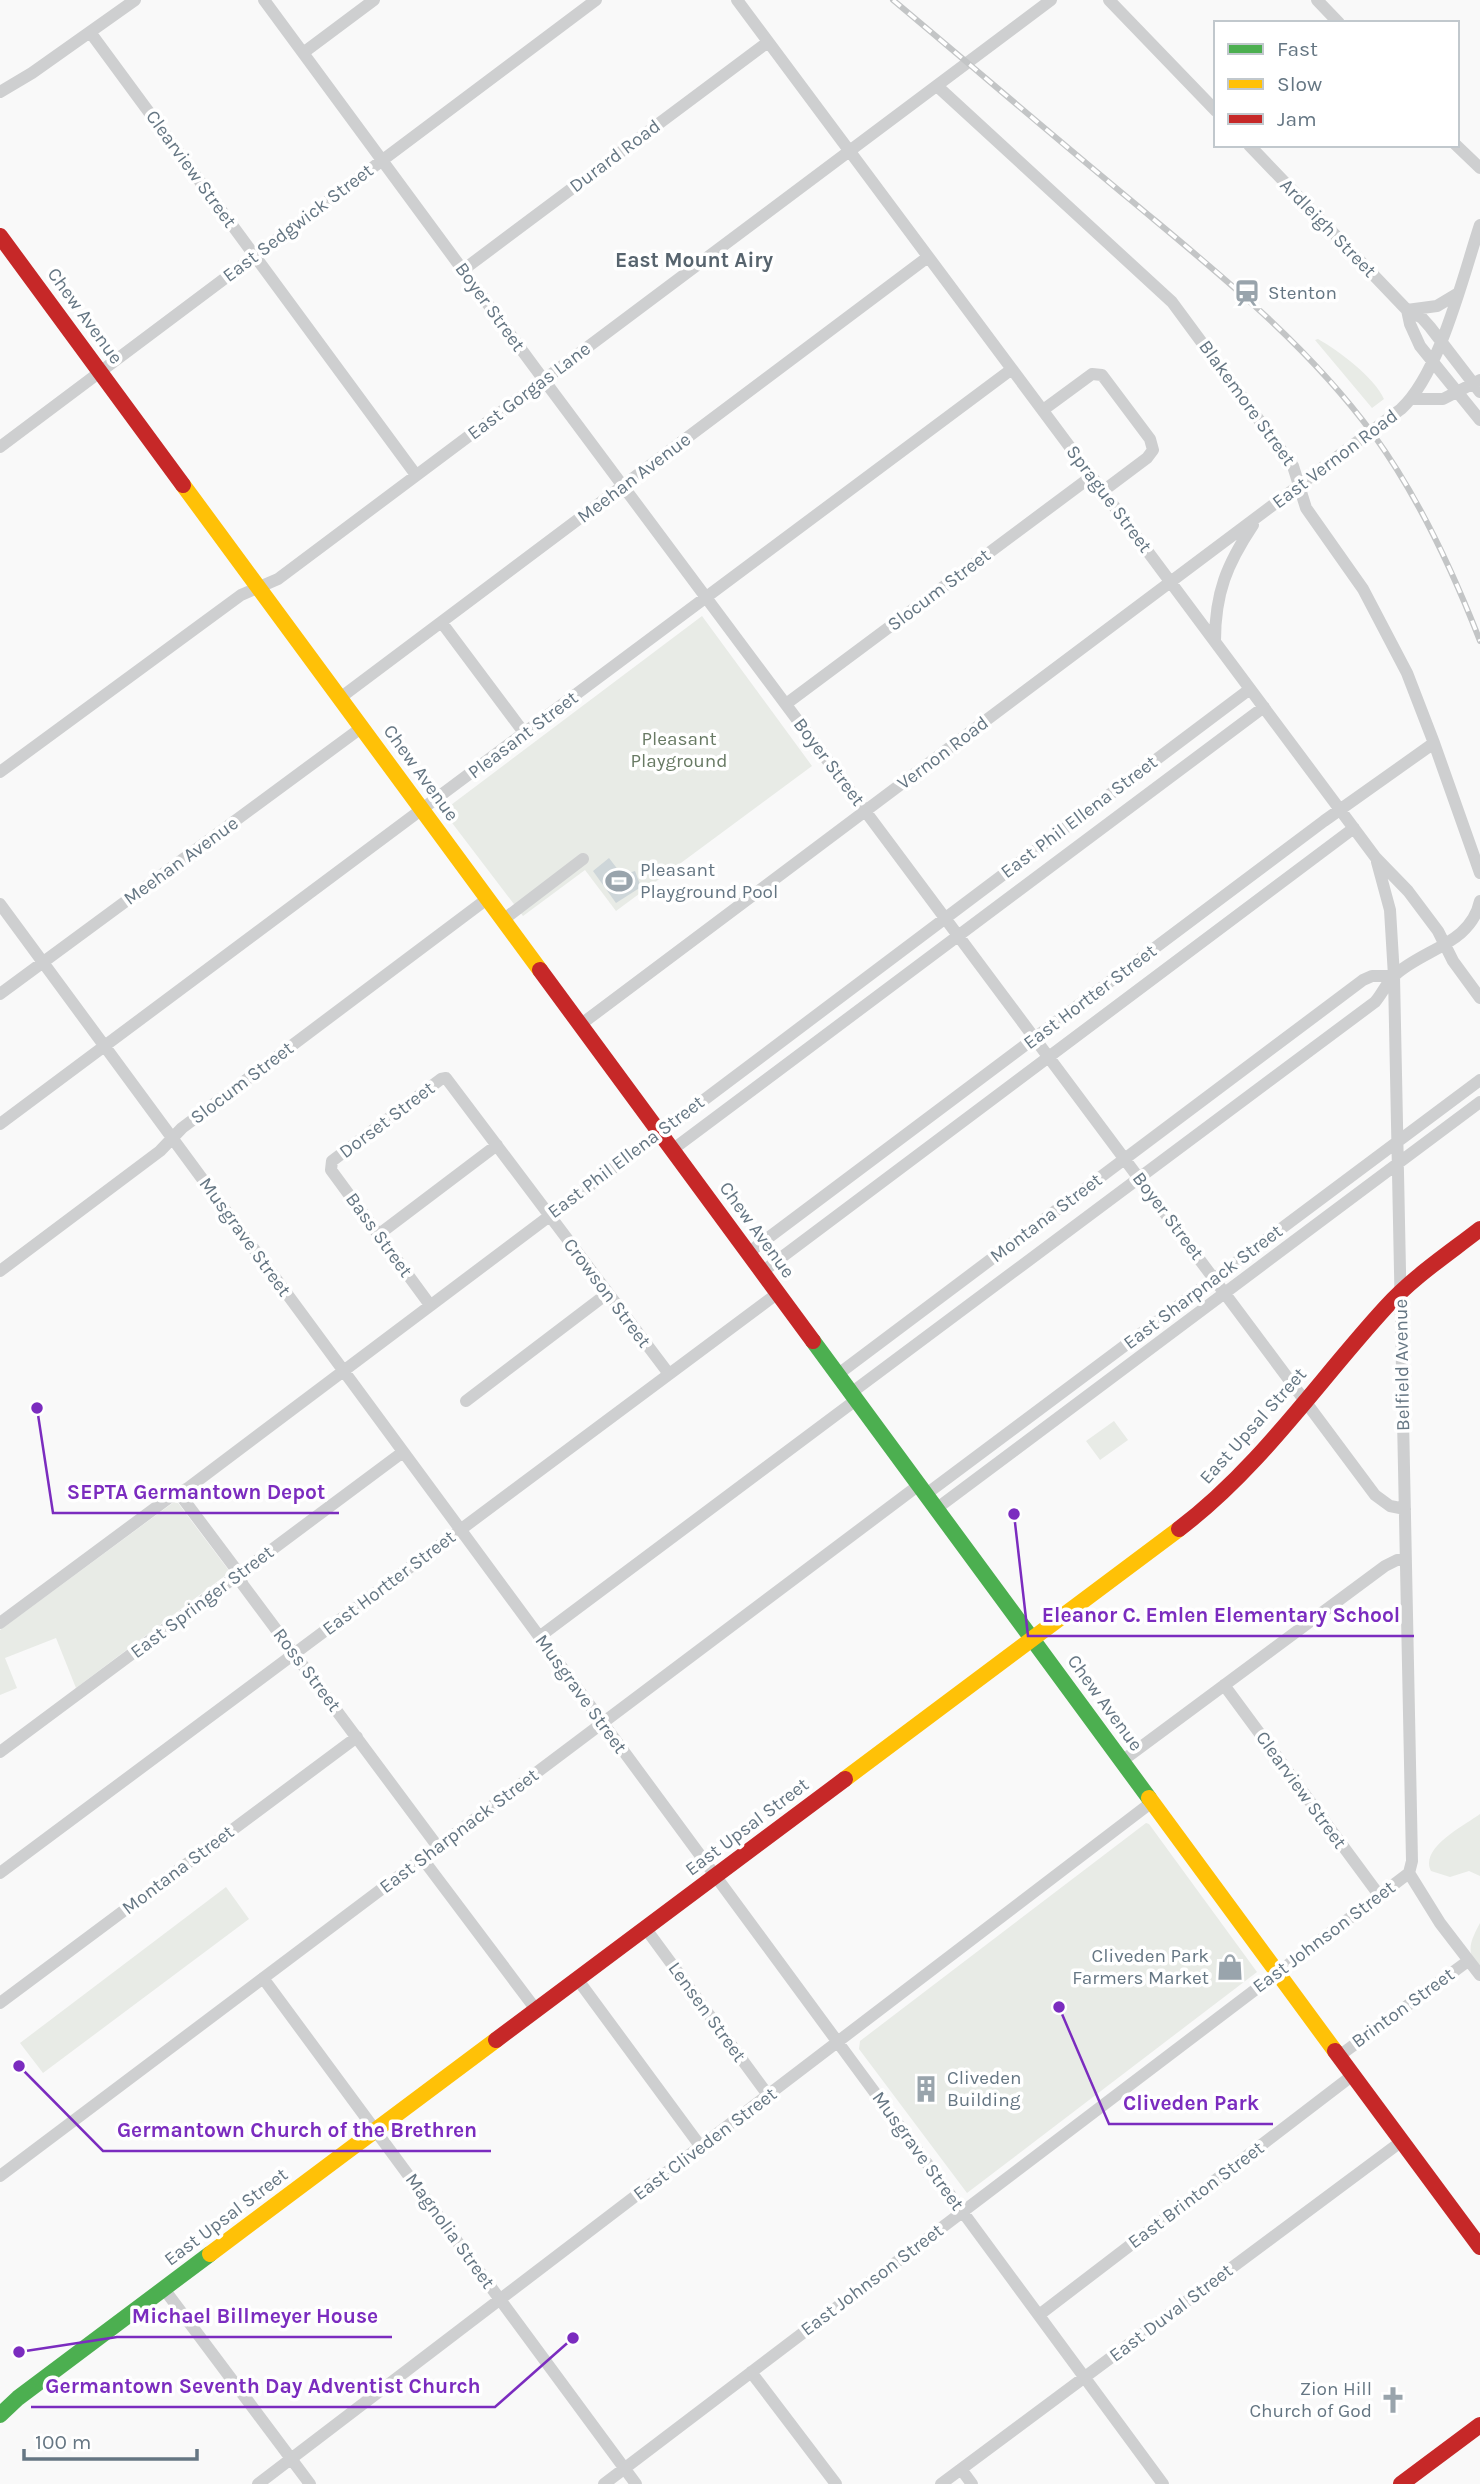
<svg xmlns="http://www.w3.org/2000/svg" width="1480" height="2484" viewBox="0 0 1480 2484" font-family="Karla,sans-serif">
	<rect width="100%" height="100%" fill="#f9f9f9"/>
	<path fill="#e8ebe6" d="M1318 339C1339 351 1374 377 1384 399L1372 408 1315 340Z
		M702 616 812 766 616 911 585 870 523 916 443 811Z
		M1114 1421 1128 1440 1100 1460 1086 1441Z
		M174 1502 178 1503 230 1572 76 1688 56 1638 5 1658 17 1688 0 1695V1630Z
		M1480 1814V1876L1469 1871 1450 1877 1431 1871C1419 1848 1465 1825 1480 1814Z
		M1146 1823 1149 1824 1257 1972 967 2193 859 2049 860 2041Z
		M226 1887 249 1919 43 2073 20 2043Z
		M1480 1923V1969C1465 1952 1470 1942 1480 1923Z"/>
	<path fill="#ced6d9" d="M609 858 622 875 635 871 641 887 616 903 593 871Z"/>
	<g fill="none" stroke-linecap="round" stroke-linejoin="round">
		<path stroke="#cecfd0" stroke-width="12" d="M264 0 535 368 1375 1495 1390 1506 1405 1509
			M737 0 1376 858 1408 891 1438 931 1453 961 1480 998
			M1109 0 1216 111
			M1317 0 1339 23
			M90 32 416 475
			M303 53 374 0
			M937 86 1172 302 1293 466 1306 508 1363 589 1407 673 1434 743 1480 873
			M0 92 32 73 135 0
			M1249 145 1407 310 1422 318 1430 327 1480 392
			M1456 145 1480 168
			M463 270 768 42
			M1407 310 1410 324 1420 346 1480 420
			M1407 310 1437 306 1457 294
			M1412 399H1443L1480 380
			M1043 410 1092 374 1102 375 1150 439 1153 450 1147 458 1103 491
			M0 447 596 0
			M442 623 525 734
			M1215 641C1215 593 1227 564 1253 525
			M340 698 928 257
			M786 704 1092 476
			M0 772 241 595 278 579 1051 0
			M1377 862 1390 910 1394 976 1412 1861 1409 1873
			M0 904 1163 2484
			M503 920 583 859
			M0 994 361 728
			M580 1025 1401 409C1440 373 1463 276 1480 225
			M0 1124 1012 369
			M672 1150 1264 707
			M378 1235 497 1145
			M748 1253 1324 821 1434 743
			M0 1271 160 1151 182 1128 487 899
			M762 1272 1354 828
			M430 1305 331 1170 332 1161 441 1079 446 1078 669 1374
			M837 1375 1363 980 1372 976H1394
			M851 1393 1375 1002C1382 994 1387 982 1395 975 1423 949 1471 944 1480 901
			M466 1401 608 1293
			M178 1492 235 1568 243 1585 438 1847
			M925 1495 1480 1080
			M936 1509 1480 1102
			M0 1623 170 1497 188 1488 1250 689
			M539 1637 856 1400
			M1224 1685 1379 1895
			M0 1752 403 1452
			M1122 1761 1385 1566 1397 1560H1406
			M422 1858 537 2011
			M0 1873 778 1293
			M1409 1873 1440 1923 1480 1975
			M646 1929 768 2095
			M263 1978 636 2484
			M578 1980 701 2147
			M0 2003 357 1737
			M1339 2056 1468 1961
			M0 2176 919 1485
			M164 2289 310 2484
			M1039 2315 1353 2075
			M751 2372 836 2484
			M961 2469 972 2484
			M258 2484 1152 1802
			M604 2484 1409 1873
			M941 2484 1402 2141"/>
		<path stroke="#4caf50" stroke-width="16" d="M813 1341 1149 1798
			M0 2415 18 2398 210 2254"/>
		<path stroke="#ffc107" stroke-width="16" d="M183 485 540 970
			M845 1779 1179 1529
			M1149 1798 1335 2051
			M210 2254 496 2040"/>
		<path stroke="#c62828" stroke-width="16" d="M0 236 183 485
			M540 970 813 1341
			M1179 1529C1260 1468 1318 1381 1386 1307 1413 1277 1448 1254 1480 1229
			M496 2040 845 1779
			M1335 2051 1480 2247
			M1401 2484 1480 2425"/>
		<defs>
			<path id="rail" d="M893 0C973 67 1052 135 1133 202 1219 274 1306 343 1373 434 1418 496 1452 569 1480 641"/>
		</defs>
		<use href="#rail" stroke="#c3c5c6" stroke-width="6"/>
		<use href="#rail" stroke="#fff" stroke-width="3.5" stroke-dasharray="10" stroke-linecap="butt"/>
	</g>
	<defs>
		<symbol id="station-bare" viewBox="-9 -9 18 18"><path d="M-3-6H3Q5-6 5-4V2Q5 4 3 4L4.5 6H3L1.5 4h-3L-3 6H-4.5L-3 4Q-5 4-5 2V-4Q-5-6-3-6ZM-3.5-4v3h7v-3ZM-3.5 1v1.5H-2V1ZM2 1v1.5H3.5V1Z" fill="#99a4ac" stroke="#fff" stroke-width="2.5" paint-order="stroke"/></symbol>
		<symbol id="stadium-bare" viewBox="-9 -9 18 18"><path d="M0-5a6.5 5 0 1 0 0 10a6.5 5 0 1 0 0-10ZM-3.5-1.8h7v3.6h-7Z" fill="#99a4ac" stroke="#fff" stroke-width="2.5" paint-order="stroke"/></symbol>
		<symbol id="shop-bare" viewBox="-9 -9 18 18"><path d="M-5-2.5h2.3a2.7 3.5 0 0 1 5.4 0H5L5.5 6h-11ZM-1.5-2.5h3a1.5 2.3 0 0 0-3 0Z" fill="#99a4ac" stroke="#fff" stroke-width="2.5" paint-order="stroke"/></symbol>
		<symbol id="building-bare" viewBox="-9 -9 18 18"><path d="M-4-6H4V6H1V3H-1V6H-4ZM-2.5-4.3h1.7v1.8h-1.7ZM.8-4.3h1.7v1.8H.8ZM-2.5-1h1.7V.8h-1.7ZM.8-1h1.7V.8H.8Z" fill="#99a4ac" stroke="#fff" stroke-width="2.5" paint-order="stroke"/></symbol>
		<symbol id="church-bare" viewBox="-9 -9 18 18"><path d="M-1.2-6h2.4v3.5h3.3v2.4h-3.3V6h-2.4V-.1h-3.3v-2.4h3.3Z" fill="#99a4ac" stroke="#fff" stroke-width="2.5" paint-order="stroke"/></symbol>
	</defs>
	<g fill-rule="evenodd">
		<use href="#station-bare" x="1228" y="274" width="38" height="38"/>
		<use href="#stadium-bare" x="600" y="862" width="38" height="38"/>
		<use href="#shop-bare" x="1211" y="1948" width="38" height="38"/>
		<use href="#building-bare" x="907" y="2070" width="38" height="38"/>
		<use href="#church-bare" x="1374" y="2381" width="38" height="38"/>
	</g>
	<g text-anchor="middle" dominant-baseline="central" stroke-width="7" stroke-linejoin="round" paint-order="stroke">
		<g font-size="19" fill="#657683" stroke="#fff">
			<text transform="translate(615 156) rotate(-37)">Durard Road</text>
			<text transform="translate(191 169) rotate(54)">Clearview Street</text>
			<text transform="translate(298 223) rotate(-37)">East Sedgwick Street</text>
			<text transform="translate(1328 228) rotate(46)">Ardleigh Street</text>
			<text transform="translate(490 307) rotate(54)">Boyer Street</text>
			<text transform="translate(85 316) rotate(54)">Chew Avenue</text>
			<text transform="translate(529 391) rotate(-37)">East Gorgas Lane</text>
			<text transform="translate(1247 403) rotate(54)">Blakemore Street</text>
			<text transform="translate(1335 459) rotate(-37)">East Vernon Road</text>
			<text transform="translate(634 478) rotate(-37)">Meehan Avenue</text>
			<text transform="translate(1109 499) rotate(53)">Sprague Street</text>
			<text transform="translate(939 590) rotate(-37)">Slocum Street</text>
			<text transform="translate(523 735) rotate(-37)">Pleasant Street</text>
			<text transform="translate(943 753) rotate(-37)">Vernon Road</text>
			<text transform="translate(829 762) rotate(53)">Boyer Street</text>
			<text transform="translate(421 773) rotate(54)">Chew Avenue</text>
			<text transform="translate(1079 817) rotate(-37)">East Phil Ellena Street</text>
			<text transform="translate(181 861) rotate(-36)">Meehan Avenue</text>
			<text transform="translate(1090 997) rotate(-37)">East Hortter Street</text>
			<text transform="translate(242 1083) rotate(-37)">Slocum Street</text>
			<text transform="translate(387 1120) rotate(-37)">Dorset Street</text>
			<text transform="translate(626 1157) rotate(-37)">East Phil Ellena Street</text>
			<text transform="translate(1168 1216) rotate(53)">Boyer Street</text>
			<text transform="translate(1046 1218) rotate(-37)">Montana Street</text>
			<text transform="translate(757 1230) rotate(54)">Chew Avenue</text>
			<text transform="translate(379 1235) rotate(54)">Bass Street</text>
			<text transform="translate(245 1237) rotate(54)">Musgrave Street</text>
			<text transform="translate(1203 1287) rotate(-37)">East Sharpnack Street</text>
			<text transform="translate(607 1293) rotate(53)">Crowson Street</text>
			<text transform="translate(1402 1365) rotate(-91)">Belfield Avenue</text>
			<text transform="translate(1253 1426) rotate(-48)">East Upsal Street</text>
			<text transform="translate(389 1583) rotate(-37)">East Hortter Street</text>
			<text transform="translate(202 1602) rotate(-37)">East Springer Street</text>
			<text transform="translate(307 1670) rotate(53)">Ross Street</text>
			<text transform="translate(581 1694) rotate(54)">Musgrave Street</text>
			<text transform="translate(1105 1703) rotate(54)">Chew Avenue</text>
			<text transform="translate(1301 1790) rotate(54)">Clearview Street</text>
			<text transform="translate(747 1827) rotate(-37)">East Upsal Street</text>
			<text transform="translate(459 1831) rotate(-37)">East Sharpnack Street</text>
			<text transform="translate(178 1870) rotate(-37)">Montana Street</text>
			<text transform="translate(1324 1937) rotate(-37)">East Johnson Street</text>
			<text transform="translate(1403 2008) rotate(-36)">Brinton Street</text>
			<text transform="translate(707 2012) rotate(54)">Lensen Street</text>
			<text transform="translate(705 2144) rotate(-37)">East Cliveden Street</text>
			<text transform="translate(918 2151) rotate(54)">Musgrave Street</text>
			<text transform="translate(1196 2195) rotate(-37)">East Brinton Street</text>
			<text transform="translate(226 2217) rotate(-37)">East Upsal Street</text>
			<text transform="translate(450 2231) rotate(54)">Magnolia Street</text>
			<text transform="translate(872 2280) rotate(-37)">East Johnson Street</text>
			<text transform="translate(1171 2313) rotate(-37)">East Duval Street</text>
		</g>
		<g font-size="19" fill="#657683" stroke="#fff" text-anchor="start">
			<text x="1268" y="293">Stenton</text>
			<text x="640" y="870">Pleasant<tspan x="640" dy="22">Playground Pool</tspan></text>
			<text x="1209" y="1956" text-anchor="end">Cliveden Park<tspan x="1209" dy="22">Farmers Market</tspan></text>
			<text x="947" y="2078">Cliveden<tspan x="947" dy="22">Building</tspan></text>
			<text x="1372" y="2389" text-anchor="end">Zion Hill<tspan x="1372" dy="22">Church of God</tspan></text>
		</g>
		<g font-size="19" fill="#687a64" stroke="#fff">
			<text x="679" y="739">Pleasant<tspan x="679" dy="22">Playground</tspan></text>
		</g>
		<g font-size="21" font-weight="bold" fill="#57646e" stroke="#fff">
			<text x="694" y="260">East Mount Airy</text>
		</g>
	</g>
	<path fill="none" stroke="#7b2cbf" stroke-width="2.5" d="M37 1408L53 1513H339M1014 1514L1028 1636H1414M1059 2007L1109 2124H1273M19 2066L103 2151H491M19 2352L117 2337H392M573 2338L495 2407H31"/>
	<g fill="#7b2cbf" stroke="#fff" stroke-width="2.5">
		<circle cx="37" cy="1408" r="7"/>
		<circle cx="1014" cy="1514" r="7"/>
		<circle cx="1059" cy="2007" r="7"/>
		<circle cx="19" cy="2066" r="7"/>
		<circle cx="19" cy="2352" r="7"/>
		<circle cx="573" cy="2338" r="7"/>
	</g>
	<g font-size="21" text-anchor="middle" font-weight="bold" fill="#7b2cbf" stroke="#fff" stroke-width="7" stroke-linejoin="round" paint-order="stroke">
		<text x="196" y="1499">SEPTA Germantown Depot</text>
		<text x="1221" y="1622">Eleanor C. Emlen Elementary School</text>
		<text x="1191" y="2110">Cliveden Park</text>
		<text x="297" y="2137">Germantown Church of the Brethren</text>
		<text x="255" y="2323">Michael Billmeyer House</text>
		<text x="263" y="2393">Germantown Seventh Day Adventist Church</text>
	</g>
	<rect x="1214" y="21" width="245" height="126" fill="#ffffff" stroke="#c1c8cd" stroke-width="2"/>
	<rect x="1228" y="44" width="35" height="10" fill="#4caf50" stroke="#c1c8cd" stroke-width="2"/>
	<text x="1277" y="56" font-size="21" fill="#657683">Fast</text>
	<rect x="1228" y="79" width="35" height="10" fill="#ffc107" stroke="#c1c8cd" stroke-width="2"/>
	<text x="1277" y="91" font-size="21" fill="#657683">Slow</text>
	<rect x="1228" y="114" width="35" height="10" fill="#c62828" stroke="#c1c8cd" stroke-width="2"/>
	<text x="1277" y="126" font-size="21" fill="#657683">Jam</text>
	<path d="M24 2449v10h173v-10" fill="none" stroke="#657683" stroke-width="3.5"/>
	<text x="35" y="2449" font-size="21" fill="#657683" stroke="#ffffff" stroke-width="5" paint-order="stroke">100 m</text>
</svg>
